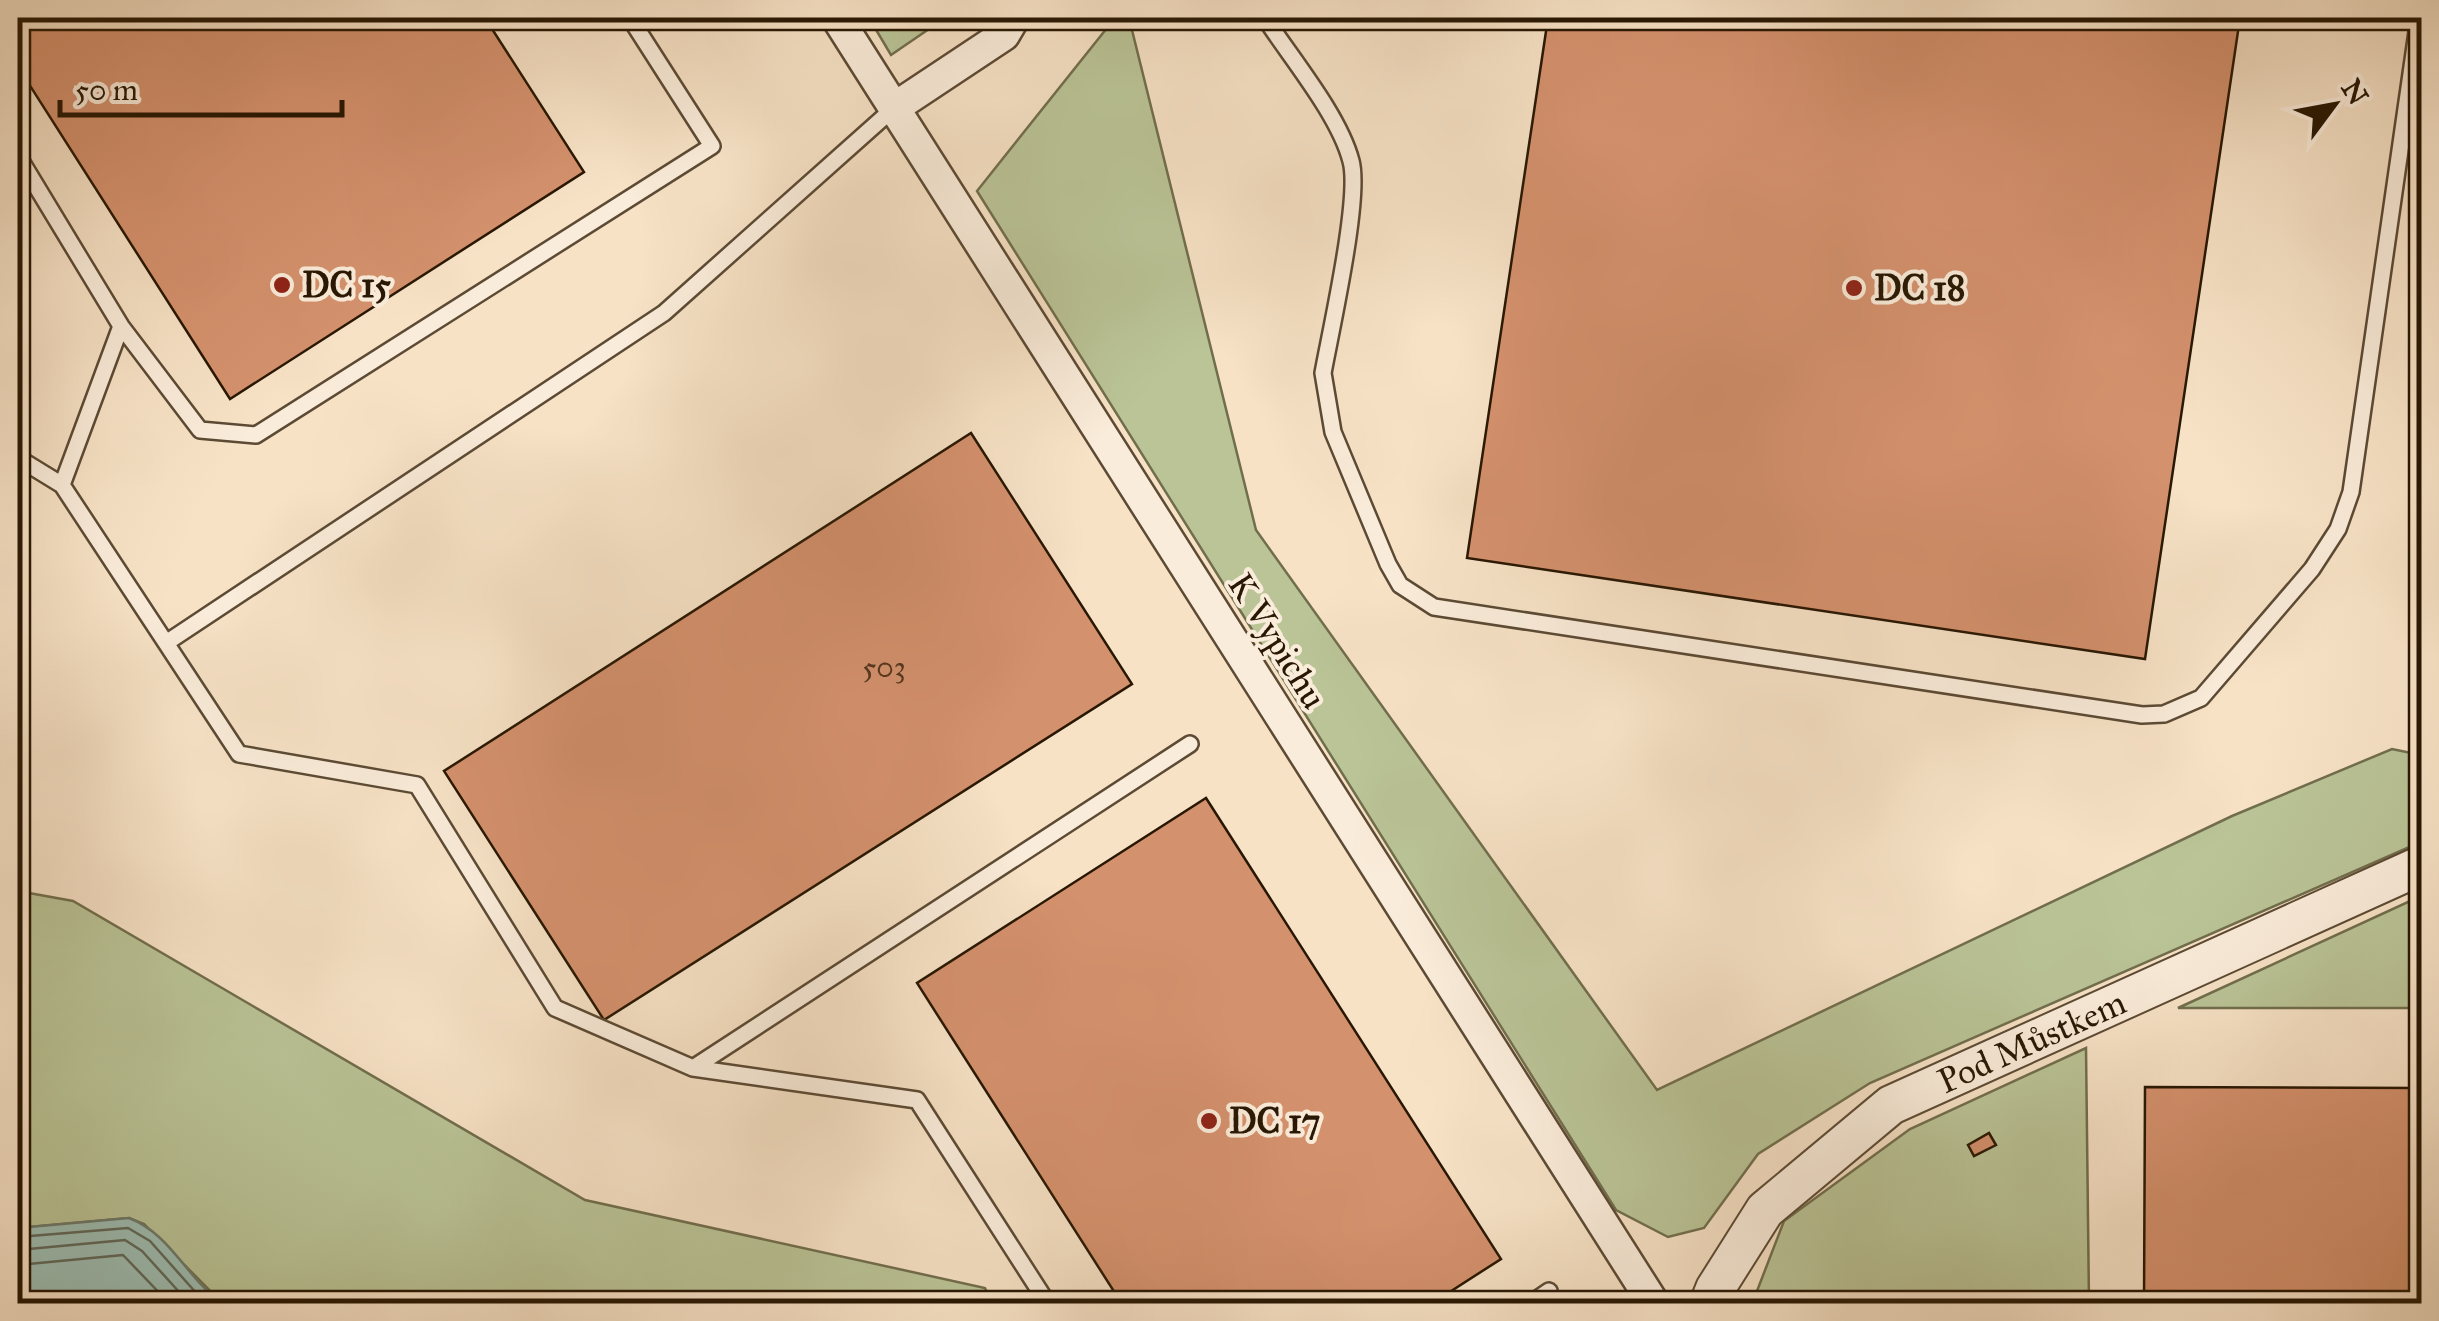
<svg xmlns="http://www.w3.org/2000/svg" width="2439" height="1321" viewBox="0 0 2439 1321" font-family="'IM FELL Great Primer',serif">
	<rect width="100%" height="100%" fill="#f7e2c6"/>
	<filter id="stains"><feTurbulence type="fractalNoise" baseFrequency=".002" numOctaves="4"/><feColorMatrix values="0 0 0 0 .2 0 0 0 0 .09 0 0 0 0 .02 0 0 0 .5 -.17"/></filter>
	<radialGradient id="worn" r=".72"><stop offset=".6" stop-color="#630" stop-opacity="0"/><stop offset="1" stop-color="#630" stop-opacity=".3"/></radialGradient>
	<path fill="#bac497" stroke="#716e4d" stroke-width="2.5" d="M869 18H945L891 55Z
		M1115 18H1129L1256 530 1657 1090 2232 816 2392 749 2421 755V842L1870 1083 1758 1154 1704 1228 1668 1237 1616 1210 977 191Z
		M18 891 73 901 585 1200 985 1288 992 1303H222L144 1224 129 1218 18 1228Z
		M2421 896V1008H2178Z
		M2086 1048 2089 1303 1752 1304 1784 1221 1910 1129Z"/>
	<path fill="#9dbeb3" stroke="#6e7b6d" stroke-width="2.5" d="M129 1218C171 1234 187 1279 222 1303H18V1228Z"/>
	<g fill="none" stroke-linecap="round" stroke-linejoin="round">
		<path stroke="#626a5b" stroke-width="2.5" d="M18 1237 128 1228 150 1241 206 1304
			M18 1250 125 1240 142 1251 190 1304
			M18 1265 123 1255 170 1304"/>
	</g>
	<path fill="#d4916d" stroke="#281703" stroke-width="2.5" d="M18 18H485L584 172 230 399 18 67Z
		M1548 18H2240L2145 659 1467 558Z
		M971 433 1132 684 604 1020 444 771Z
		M1206 798 1501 1259 1431 1304H1122L917 983Z
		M2145 1087 2422 1088V1304H2144Z
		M1989 1133 1996 1145 1974 1156 1968 1145Z"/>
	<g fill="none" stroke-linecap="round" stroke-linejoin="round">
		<defs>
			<path id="service" d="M1265 18C1291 58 1339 115 1351 161 1361 197 1331 329 1323 373L1333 432 1388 564 1400 585 1434 607 2142 715 2164 714 2201 698 2312 569 2338 529 2351 492 2419 18
				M18 156 121 326 200 430 256 435 712 146 630 18
				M18 458 62 485 166 643 664 313 894 108
				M62 485 121 326
				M166 643 239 754 417 785 555 1008 693 1068 1190 744
				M693 1068 917 1100 1048 1304
				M1530 1304 1549 1291"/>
			<path id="minor" d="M837 18 1654 1304
				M894 108 1004 35 1014 18"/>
			<g id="tertiary">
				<path id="s1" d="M1709 1304 1715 1289 1765 1210 1891 1105 2422 865"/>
			</g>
		</defs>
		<use href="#service" stroke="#5c4a34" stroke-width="20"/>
		<use href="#minor" stroke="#5c4a34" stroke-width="35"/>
		<use href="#tertiary" stroke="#5c4a34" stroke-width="42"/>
		<use href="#service" stroke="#faecda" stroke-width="15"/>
		<use href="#minor" stroke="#faecda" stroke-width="30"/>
		<use href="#tertiary" stroke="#faecda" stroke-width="38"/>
	</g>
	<g fill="#8f2418" stroke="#faecda" stroke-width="4">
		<circle cx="282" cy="285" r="10"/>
		<circle cx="1854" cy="288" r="10"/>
		<circle cx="1209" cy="1121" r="10"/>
	</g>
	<g text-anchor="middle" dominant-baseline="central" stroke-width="8" stroke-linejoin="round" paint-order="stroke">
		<g font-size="30" fill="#53361e">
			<text x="884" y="667">503</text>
		</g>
		<g font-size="35" font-weight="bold" fill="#281703" stroke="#faecda" text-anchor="start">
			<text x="302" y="285">DC 15</text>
			<text x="1874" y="288">DC 18</text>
			<text x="1229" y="1121">DC 17</text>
		</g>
		<g font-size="35" fill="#281703" stroke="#faecda">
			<text transform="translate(1277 641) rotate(58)">K Vypichu</text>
			<text stroke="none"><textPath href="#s1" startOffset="428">Pod Můstkem</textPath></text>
		</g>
	</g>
	<rect width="2439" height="1321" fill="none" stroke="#f7e2c6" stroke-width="60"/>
	<rect x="20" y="20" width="2399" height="1281" fill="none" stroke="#281703" stroke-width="5"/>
	<rect x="30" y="30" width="2379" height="1261" fill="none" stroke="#281703" stroke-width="2.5"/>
	<g transform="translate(2334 105) rotate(58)" stroke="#faecda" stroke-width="8" paint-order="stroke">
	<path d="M0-8L18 38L0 25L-18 38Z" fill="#281703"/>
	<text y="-15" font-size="28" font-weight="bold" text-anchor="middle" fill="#281703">N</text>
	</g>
	<path d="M60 100v15h282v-15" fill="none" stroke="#281703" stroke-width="5"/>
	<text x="75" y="100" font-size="30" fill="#281703" stroke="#faecda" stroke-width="8" paint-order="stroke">50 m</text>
	<rect width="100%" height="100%" filter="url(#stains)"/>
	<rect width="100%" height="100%" fill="url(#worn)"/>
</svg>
